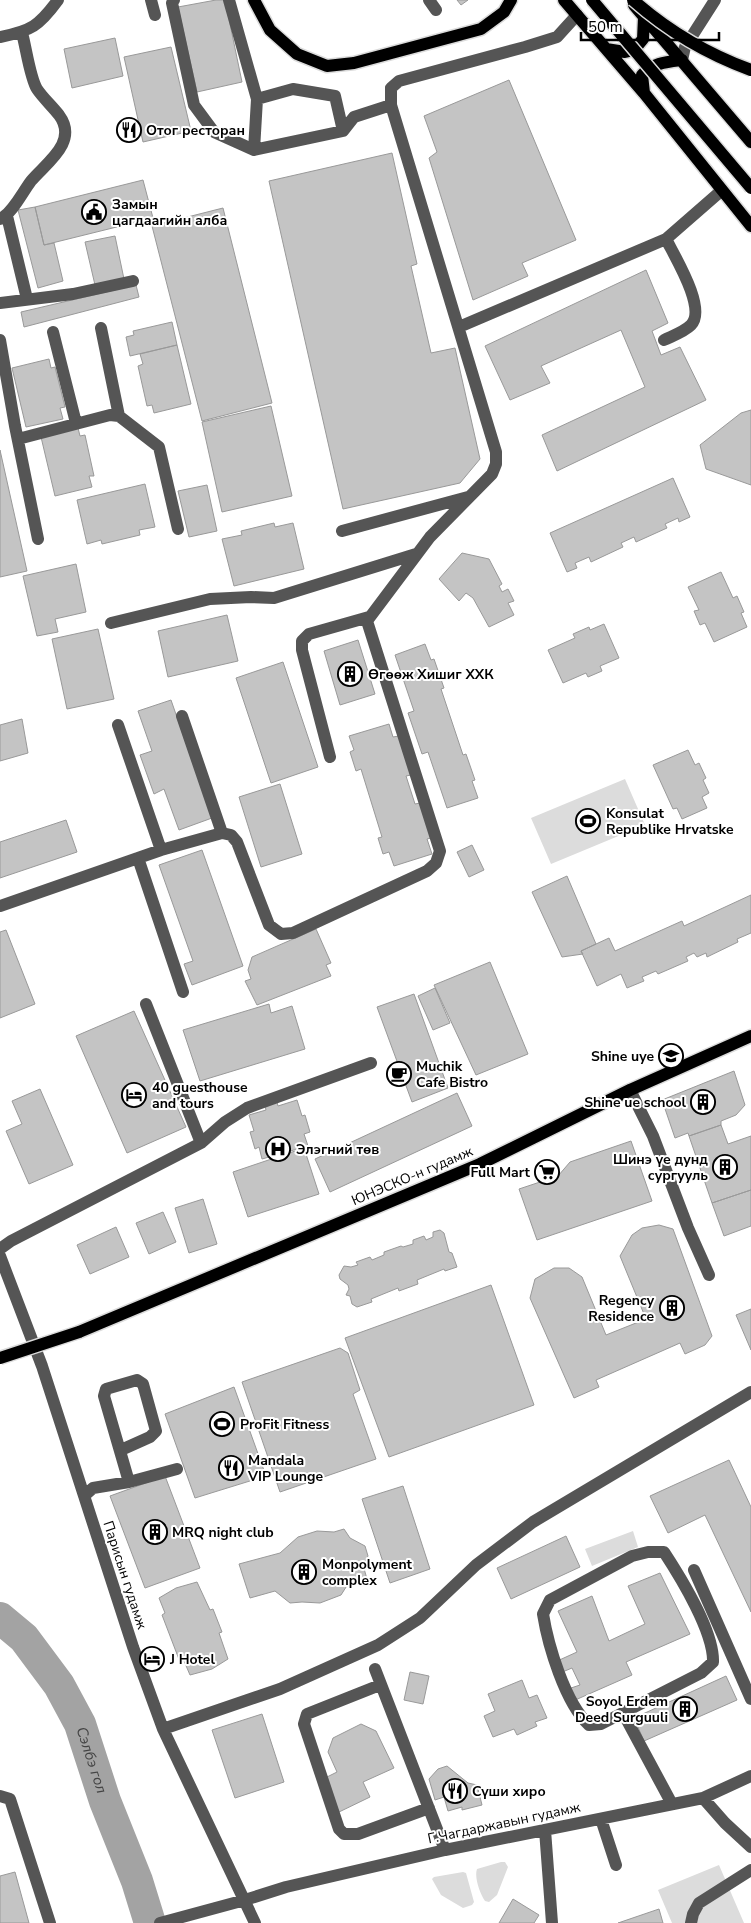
<svg xmlns="http://www.w3.org/2000/svg" width="751" height="1923" viewBox="0 0 751 1923" font-family="'Nunito Sans',sans-serif">
	<rect width="100%" height="100%" fill="#fff"/>
	<path fill="#dcdcdc" d="M625 779 645 825 551 864 531 818Z
		M633 1531 638 1547 592 1566 585 1549Z
		M501 1862H505L508 1867 497 1895 489 1902 485 1901C480 1894 474 1877 477 1869Z
		M719 1865 744 1923H672L658 1890Z
		M463 1872 466 1873 474 1902 472 1905 463 1908 441 1895 432 1879 434 1877Z"/>
	<g fill="none" stroke-linecap="round" stroke-linejoin="round">
		<path stroke="#a3a3a3" stroke-width="32" id="s1" d="M0 1618 24 1638 59 1685 80 1724 105 1801 137 1881 150 1923"/>
	</g>
	<path fill="#c4c4c4" stroke="#999" d="M216 0H225L242 82 197 92 178 7Z
		M457 0H468L461 5Z
		M115 38 123 76 72 88 64 49Z
		M171 47 191 131 143 142 124 57Z
		M509 80 576 240 522 263 528 276 473 300 429 158 437 152 424 116Z
		M392 153 417 264 411 266 431 353 455 348 480 459 460 483 343 509 269 181Z
		M143 180 153 218 44 245 35 207Z
		M35 207 44 245 54 243 63 281 38 288 18 210Z
		M223 208 272 403 202 421 152 226Z
		M115 236 124 279 95 285 85 242Z
		M646 270 668 323 652 331 661 355 680 347 706 400 557 471 542 435 645 387 621 330 541 366 550 383 510 400 485 346Z
		M136 285 139 297 24 327 21 312Z
		M172 322 177 345 130 356 126 337 134 335 133 331Z
		M177 345 191 404 154 413 152 405 147 406 138 366 143 364 140 354Z
		M49 359 51 368 55 367 65 407 60 408 63 419 26 427 12 368Z
		M271 406 292 496 222 512 202 422Z
		M751 410V485L706 469 700 445 741 413Z
		M78 428 80 436 85 435 94 476H89L92 487 55 496 41 437Z
		M0 450 27 571 0 577Z
		M673 478 690 517 679 522 678 518 665 524 667 528 636 542 634 537 621 543 623 547 591 562 589 557 575 563 577 568 567 572 550 533Z
		M145 484 155 527 139 530 140 535 102 544 101 540 87 544 77 500Z
		M207 485 217 531 189 537 178 491Z
		M274 523 275 527 293 523 304 569 234 586 222 539 242 535 241 531Z
		M462 553 489 559 502 584 499 586 502 592 508 589 514 601 508 603 514 615 489 627 473 598 466 593 459 601 439 579Z
		M76 564 86 612 55 619 58 632 37 636 23 576Z
		M721 572 733 598 737 596 744 612 741 613 747 627 714 642 705 623 700 625 694 611 699 610 688 587Z
		M227 615 238 661 168 677 158 631Z
		M604 624 619 658 600 666 602 671 588 677 586 673 563 683 548 650 575 638 573 634 589 627 590 630Z
		M98 629 114 699 67 709 52 639Z
		M358 640 375 694 340 705 324 651Z
		M425 644 431 660 434 659 444 688 441 689 463 755 466 754 475 780 472 781 478 798 447 808 428 752 422 754 408 713 414 711 395 655Z
		M283 662 318 767 271 783 236 678Z
		M171 700 212 818 179 830 164 789 154 794 140 755 152 751 138 711Z
		M22 719 28 753 0 761V725Z
		M389 724 393 737 399 736 411 775 406 776 415 804 420 803 431 838 427 839 432 854 394 866 389 852 383 854 378 838 382 837 361 769 356 771 350 752 354 750 349 736Z
		M688 750 695 765 699 763 706 778 703 780 709 793 702 797 707 808 682 819 677 808 673 809 653 765Z
		M280 784 302 854 261 867 239 797Z
		M66 820 77 852 0 878V842Z
		M472 845 484 870 469 877 457 852Z
		M202 850 243 966 192 985 184 964 193 961 159 865Z
		M567 876 596 944 581 951 583 954 562 957 532 892Z
		M751 895V933L737 939 738 942 707 957 706 953 697 957 694 953 686 957 688 961 658 974 656 971 642 977 644 981 627 988 621 974 597 986 581 951 609 938 615 951 682 921 684 926Z
		M316 929 331 963 326 965 331 976 257 1005 245 981 251 979 248 970 252 957Z
		M6 930 35 1004 0 1018V932Z
		M490 962 528 1054 476 1075 434 985Z
		M435 988 450 1023 433 1030 418 996Z
		M414 994 448 1088 412 1102 377 1007Z
		M269 1004 271 1013 292 1006 305 1049 200 1081 183 1030Z
		M134 1011 186 1127 127 1153 76 1036Z
		M734 1071 745 1105 736 1115 721 1121V1125L689 1136 688 1133 675 1138 662 1100Z
		M40 1089 73 1165 29 1184 6 1131 22 1124 12 1101Z
		M457 1093 472 1126 330 1192 315 1159Z
		M297 1100 302 1116 305 1115 310 1132 304 1134 308 1146 262 1159 259 1147 255 1149 250 1132 254 1131 249 1115 266 1110 265 1106 277 1102 278 1106Z
		M721 1125 728 1144 751 1136V1190L712 1203 689 1136Z
		M631 1141 652 1201 537 1240 519 1189 558 1176 570 1162Z
		M304 1148 319 1194 248 1217 233 1172Z
		M751 1190V1226L724 1236 712 1203Z
		M203 1199 217 1244 189 1253 175 1208Z
		M163 1212 176 1242 149 1254 136 1223Z
		M659 1225 673 1229 712 1336 705 1345 685 1354 680 1343 596 1380 599 1387 574 1398 530 1298 535 1279 554 1268H569L582 1277 606 1335 646 1319 620 1256 632 1235 642 1228Z
		M116 1227 129 1257 90 1274 77 1245Z
		M440 1230 444 1233 449 1252 452 1253 457 1267 445 1271 444 1269 417 1280 418 1284 399 1291 398 1288 371 1299 372 1302 357 1307 352 1304 350 1296 346 1295 349 1289 348 1285 340 1279 339 1275 344 1266 351 1267 358 1265 356 1262 370 1257 372 1260 384 1255V1252L401 1246 403 1247 413 1244V1240L424 1236 426 1240 433 1237V1232Z
		M491 1285 534 1405 389 1457 345 1338Z
		M751 1309V1350L736 1315Z
		M340 1348 348 1353 360 1390 353 1394 376 1459 280 1492 242 1382Z
		M234 1387 266 1476 195 1498 165 1414Z
		M729 1460 751 1507V1612L705 1515 668 1533 650 1496Z
		M165 1476 200 1568 145 1588 110 1496Z
		M403 1486 430 1569 390 1583 362 1499Z
		M344 1529 350 1538 365 1546 368 1556 363 1565 367 1579 348 1584 341 1595 320 1603 302 1602 290 1603 275 1591 250 1598 239 1564 280 1553 298 1537 317 1531 334 1532Z
		M566 1536 580 1567 511 1599 497 1568Z
		M660 1573 690 1634 626 1662 632 1675 573 1701 568 1689 580 1685 572 1668 560 1673 555 1662 577 1652 558 1611 592 1596 609 1641 645 1624 628 1586Z
		M197 1582 210 1610 213 1609 222 1632 219 1633 228 1659 212 1669 190 1675 184 1661 180 1662 162 1615 165 1613 159 1598 176 1588Z
		M410 1672 429 1676 423 1704 404 1700Z
		M726 1676 737 1700 644 1741 634 1718Z
		M522 1680 529 1698 537 1695 547 1718 535 1722 537 1726 517 1735 514 1729 493 1737 484 1716 495 1711 488 1694Z
		M262 1714 284 1782 235 1798 212 1730Z
		M361 1724 376 1731 394 1768 363 1782 370 1797 339 1812 323 1779 337 1772 328 1752 333 1738Z
		M447 1766 468 1783 477 1785 482 1805 462 1810V1807L448 1811 444 1797 435 1800 429 1779 438 1769Z
		M15 1872 29 1923H0V1876Z
		M513 1899 539 1915 534 1923H499Z
		M659 1909 663 1923H618Z"/>
	<g fill="none" stroke-linecap="round" stroke-linejoin="round">
		<defs>
			<path id="major" d="M254 0 270 30 297 54 327 66 354 63 481 29 504 12 511 0
				M564 0 644 93 751 226
				M634 5 751 142
				M606 49 625 52 634 50 643 39 644 17
				M644 93 642 75C653 63 666 62 682 60
				M79 1332 480 1164 630 1090 751 1036"/>
		</defs>
		<use href="#major" stroke="#dbdbdb" stroke-width="15"/>
		<path stroke="#555" stroke-width="12" d="M151 0 155 15
			M174 0 172 3 194 105 214 132 254 150 343 131 354 117 391 105
			M229 0 257 99 254 150
			M429 0 436 10
			M0 37C31 31 39 26 58 0
			M682 60 685 47 715 0
			M257 99 293 89 335 96 343 131
			M7 216 27 299
			M0 219C12 214 22 193 31 181 46 163 79 142 59 115 52 106 43 98 37 89 30 78 26 47 22 33
			M0 303 73 294 133 281
			M459 327 666 239 721 191
			M101 328 119 416
			M53 332 76 423
			M0 340 15 426 38 539
			M664 340C672 336 684 332 691 325 707 309 675 257 666 239
			M18 439 110 415 119 416 159 447 178 529
			M342 531 468 497
			M111 623 210 599 251 597 274 598 416 554
			M182 716 222 833
			M118 725 161 850
			M330 757 302 650V641L309 634 369 617
			M138 858 183 992
			M0 906 161 850 222 833 231 835 237 842 269 925 281 934 293 933 427 871 436 863 440 851 367 621 430 537 492 474 496 464V452L391 105V88L399 81 525 47 557 37 577 15
			M146 1004 201 1143
			M630 1090 653 1136 688 1228 709 1275
			M0 1249 11 1241 201 1143 225 1122 247 1108 371 1063
			M0 1256 42 1366 133 1647 163 1729 255 1923
			M121 1450 150 1437 156 1431 143 1384 137 1380 106 1389 104 1396 129 1482
			M84 1496 93 1488 129 1482 177 1469
			M648 1552H664C681 1578 714 1632 713 1662L701 1673 601 1724 589 1725C565 1703 548 1645 543 1614L550 1600 632 1556Z
			M694 1570 751 1699
			M375 1669 445 1850
			M380 1685 307 1714 304 1724 339 1829 344 1834H358L429 1808
			M623 1713 672 1804
			M163 1729 280 1689 378 1645 420 1618 476 1565 533 1522 751 1392
			M0 1796 10 1799 50 1923
			M703 1798 725 1823 751 1847
			M601 1819 616 1865
			M545 1830 552 1923
			M160 1923 245 1900 286 1887 445 1850 703 1798 751 1776
			M691 1923 693 1914 699 1903 751 1870"/>
		<use href="#major" stroke="#000" stroke-width="12"/>
		<defs>
			<path id="major-bridge" d="M592 0 751 188
				M633 0C668 31 707 54 751 70
				M0 1358 79 1332"/>
		</defs>
		<use href="#major-bridge" stroke="#dbdbdb" stroke-width="15" stroke-linecap="butt"/>
		<use href="#major-bridge" stroke="#000" stroke-width="12"/>
	</g>
	<defs>
		<symbol id="restaurant-ring" viewBox="-11 -11 22 22"><circle r="9.5" fill="#fff" stroke="#000" stroke-width="1.5"/><path d="M-5-6h1v4h1v-4h1v4h1v-4h1v5L-1.5 .5V6h-2V.5L-5-1ZM5-6V6H3V1.5H1.5Q1.5-4 5-6Z" fill="#000"/></symbol>
		<symbol id="civic-ring" viewBox="-11 -11 22 22"><circle r="9.5" fill="#fff" stroke="#000" stroke-width="1.5"/><path d="M-.6-6.5H3V-4.5H.6V-3L4-1V1h2V6H-6V1h2V-1L-.6-3ZM-1.2 2.5V6h2.4V2.5Z" fill="#000"/></symbol>
		<symbol id="building-ring" viewBox="-11 -11 22 22"><circle r="9.5" fill="#fff" stroke="#000" stroke-width="1.5"/><path d="M-4-6H4V6H1V3H-1V6H-4ZM-2.5-4.3h1.7v1.8h-1.7ZM.8-4.3h1.7v1.8H.8ZM-2.5-1h1.7V.8h-1.7ZM.8-1h1.7V.8H.8Z" fill="#000"/></symbol>
		<symbol id="stadium-ring" viewBox="-11 -11 22 22"><circle r="9.5" fill="#fff" stroke="#000" stroke-width="1.5"/><path d="M0-5a6.5 5 0 1 0 0 10a6.5 5 0 1 0 0-10ZM-3.5-1.8h7v3.6h-7Z" fill="#000"/></symbol>
		<symbol id="school-ring" viewBox="-11 -11 22 22"><circle r="9.5" fill="#fff" stroke="#000" stroke-width="1.5"/><path d="M0-5L7-2L0 1L-7-2ZM-4 1L0 2.5L4 1V4Q0 6-4 4Z" fill="#000"/></symbol>
		<symbol id="cafe-ring" viewBox="-11 -11 22 22"><circle r="9.5" fill="#fff" stroke="#000" stroke-width="1.5"/><path d="M-5.5-4.5H6V0H3Q3 3.5 0 3.5H-2.5Q-5.5 3.5-5.5 0ZM3-3.2v2h1.7v-2ZM-6 4.5H4V6H-6Z" fill="#000"/></symbol>
		<symbol id="hotel-ring" viewBox="-11 -11 22 22"><circle r="9.5" fill="#fff" stroke="#000" stroke-width="1.5"/><path d="M-6-4.5h1.5V1H6V5H4.5V3h-9V5H-6ZM-4 0a1.8 1.8 0 1 1 3.6 0ZM.5 0V-2.5h3Q6-2.5 6 0Z" fill="#000"/></symbol>
		<symbol id="hospital-ring" viewBox="-11 -11 22 22"><circle r="9.5" fill="#fff" stroke="#000" stroke-width="1.5"/><path d="M-5-5h3v3.5h4V-5h3V5h-3V1.5h-4V5h-3Z" fill="#000"/></symbol>
		<symbol id="supermarket-ring" viewBox="-11 -11 22 22"><circle r="9.5" fill="#fff" stroke="#000" stroke-width="1.5"/><path d="M-6-5.5h2.5l.6 2H6L4.5 2H-2.5L-4.4-4H-6ZM-1.5 3.2a1.3 1.3 0 1 0 .1 0ZM3 3.2a1.3 1.3 0 1 0 .1 0Z" fill="#000"/></symbol>
	</defs>
	<g fill-rule="evenodd">
		<use href="#restaurant-ring" x="115" y="116" width="28" height="28"/>
		<use href="#civic-ring" x="80" y="198" width="28" height="28"/>
		<use href="#building-ring" x="336" y="660" width="28" height="28"/>
		<use href="#stadium-ring" x="574" y="807" width="28" height="28"/>
		<use href="#school-ring" x="657" y="1042" width="28" height="28"/>
		<use href="#cafe-ring" x="385" y="1060" width="28" height="28"/>
		<use href="#hotel-ring" x="120" y="1081" width="28" height="28"/>
		<use href="#building-ring" x="689" y="1088" width="28" height="28"/>
		<use href="#hospital-ring" x="264" y="1135" width="28" height="28"/>
		<use href="#building-ring" x="711" y="1153" width="28" height="28"/>
		<use href="#supermarket-ring" x="533" y="1158" width="28" height="28"/>
		<use href="#building-ring" x="658" y="1294" width="28" height="28"/>
		<use href="#stadium-ring" x="208" y="1410" width="28" height="28"/>
		<use href="#restaurant-ring" x="217" y="1454" width="28" height="28"/>
		<use href="#building-ring" x="141" y="1518" width="28" height="28"/>
		<use href="#building-ring" x="290" y="1558" width="28" height="28"/>
		<use href="#hotel-ring" x="138" y="1645" width="28" height="28"/>
		<use href="#building-ring" x="671" y="1695" width="28" height="28"/>
		<use href="#restaurant-ring" x="441" y="1777" width="28" height="28"/>
	</g>
	<g text-anchor="middle" dominant-baseline="central" stroke-width="4" stroke-linejoin="round" paint-order="stroke">
		<g font-size="14" font-weight="bold" fill="#000" stroke="#fff" text-anchor="start">
			<text x="146" y="130">Отог ресторан</text>
			<text x="112" y="204">Замын<tspan x="112" dy="16">цагдаагийн алба</tspan></text>
			<text x="368" y="674">Өгөөж Хишиг ХХК</text>
			<text x="606" y="813">Konsulat<tspan x="606" dy="16">Republike Hrvatske</tspan></text>
			<text x="654" y="1056" text-anchor="end">Shine uye</text>
			<text x="416" y="1066">Muchik<tspan x="416" dy="16">Cafe Bistro</tspan></text>
			<text x="152" y="1087">40 guesthouse<tspan x="152" dy="16">and tours</tspan></text>
			<text x="686" y="1102" text-anchor="end">Shine ue school</text>
			<text x="296" y="1149">Элэгний төв</text>
			<text x="708" y="1159" text-anchor="end">Шинэ үе дунд<tspan x="708" dy="16">сургууль</tspan></text>
			<text x="530" y="1172" text-anchor="end">Full Mart</text>
			<text x="654" y="1300" text-anchor="end">Regency<tspan x="654" dy="16">Residence</tspan></text>
			<text x="240" y="1424">ProFit Fitness</text>
			<text x="248" y="1460">Mandala<tspan x="248" dy="16">VIP Lounge</tspan></text>
			<text x="172" y="1532">MRQ night club</text>
			<text x="322" y="1564">Monpolyment<tspan x="322" dy="16">complex</tspan></text>
			<text x="170" y="1659">J Hotel</text>
			<text x="668" y="1701" text-anchor="end">Soyol Erdem<tspan x="668" dy="16">Deed Surguuli</tspan></text>
			<text x="472" y="1791">Сүши хиро</text>
		</g>
		<g font-size="14" fill="#000" stroke="#fff">
			<text transform="translate(412 1176) rotate(-23)">ЮНЭСКО-н гудамж</text>
			<text transform="translate(125 1575) rotate(72)">Парисын гудамж</text>
			<text transform="translate(504 1823) rotate(-12)">Г.Чагдаржавын гудамж</text>
		</g>
		<g font-size="15" font-style="italic" fill="#444" stroke="#fff">
			<text stroke="none"><textPath href="#s1" startOffset="172">Сэлбэ гол</textPath></text>
		</g>
	</g>
	<path d="M581 32v8h138v-8" fill="none" stroke="#000000" stroke-width="2.5"/>
	<text x="588" y="32" font-size="15" fill="#000000" stroke="#ffffff" stroke-width="4" paint-order="stroke">50 m</text>
</svg>
